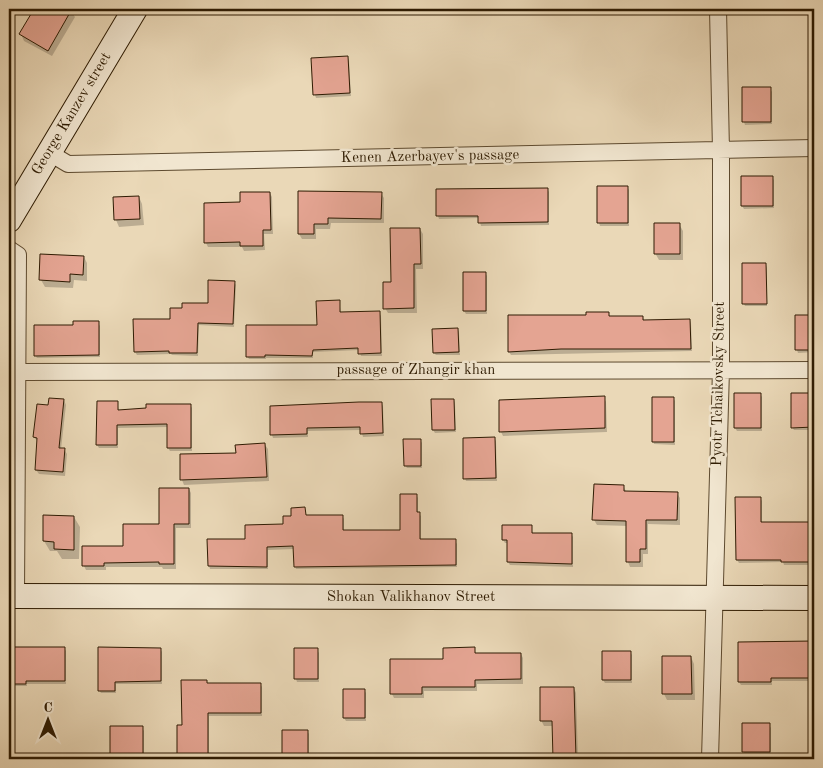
<svg xmlns="http://www.w3.org/2000/svg" width="823" height="768" viewBox="0 0 823 768" font-family="'Old Standard TT',serif">
	<rect width="100%" height="100%" fill="#ead8b7"/>
	<filter id="stains"><feTurbulence type="fractalNoise" baseFrequency=".004" numOctaves="4"/><feColorMatrix values="0 0 0 0 .2 0 0 0 0 .09 0 0 0 0 .02 0 0 0 .5 -.17"/></filter>
	<radialGradient id="worn" r=".72"><stop offset=".6" stop-color="#630" stop-opacity="0"/><stop offset="1" stop-color="#630" stop-opacity=".3"/></radialGradient>
	<path fill="#0003" d="M35 9H67L71 11 75 17 52 56 24 41 21 34Z
		M347 58 349 60 351 96 316 98 315 95 313 59Z
		M770 89 772 92V124L745 125 744 122Z
		M772 178 774 180V208L744 209 742 206Z
		M627 187 629 190V226H600L599 223Z
		M547 189 549 192V225L481 226 479 218 439 219 438 216Z
		M300 192 381 193 384 198V223H331L330 229H316V239H302L299 234Z
		M270 193 272 197 273 234H264L265 250 244 251 242 247H208L206 243 241 203Z
		M139 197 142 204 144 225 119 227 116 220 114 199Z
		M679 224 683 231V260H659L655 253Z
		M420 229 423 234V269H416L417 313H388L385 308 392 283Z
		M84 257 87 263V281L74 280 73 288 45 287 41 280Z
		M766 265 767 268V306H745L744 304Z
		M485 273 487 276V314H466L464 311Z
		M234 282 236 285 234 327 199 325 198 356 172 355 171 354 137 355 135 352 183 309 209 305Z
		M339 301 341 313H379L381 316 382 356H361L359 350 313 352V358H266V359H249L247 356 318 327Z
		M608 314 610 317H643L644 321 690 320 691 323 692 351 511 355 509 352 587 317Z
		M796 316H814V352L798 353 797 350Z
		M98 323 100 326V357L37 358 35 355 75 326Z
		M458 330 459 332 460 355H436L434 353Z
		M760 394 762 397V431H737L735 428V395Z
		M814 394V430H794L792 427V395Z
		M604 398 606 402 607 432 503 436 501 432Z
		M673 398 675 401V445L654 444 653 441Z
		M64 400 66 405 61 449H64L67 454 65 476 39 474 36 470 38 442 34 437 49 407Z
		M454 400 455 403 456 432 435 433 433 430Z
		M117 402 119 411 190 405 192 408V451H170L168 448V427L118 428V448H99L97 445Z
		M381 403 383 406 384 436 363 437 361 430 308 431V437L273 438 272 435Z
		M494 438 496 441 497 481H466L465 478Z
		M420 440 422 443V468H407L405 465Z
		M265 445 268 449 269 481 184 485 182 480Z
		M623 486 626 491 677 493 680 498V525L648 524V554H643V567H630L628 562V526L597 525 594 520Z
		M189 489 191 493V528H176V569H163L162 567H106V570H86L84 566 125 547 160 525Z
		M416 495 418 498V513L421 516V541H455L457 544V567L296 569 295 566 294 549 268 550V569H210L209 566 246 540 284 525 292 517 305 509 306 516H342L344 519V531H401Z
		M760 498 762 501V524H809L811 527V565H784L783 562 739 563 737 560Z
		M74 517 80 527 79 559H62L57 551H50L44 541Z
		M531 526 533 535 571 534 573 537V567L510 565 508 562V543H505L503 540Z
		M814 642V681H772V685H741L739 682V644Z
		M64 648 66 651V684H27V686H9V649Z
		M474 648 476 654H521L523 658V684H477V691H424V698H394L392 694V661L444 660Z
		M160 649 162 652V684H116V693H101L99 690Z
		M317 650 319 653V682H297L296 679Z
		M630 652 632 655V683H605L603 680Z
		M691 657 694 664 695 700H667L664 694Z
		M207 684H260L262 687V716H209V759H178V726H183Z
		M574 688 576 693 578 759H554V726H544L541 720Z
		M364 690 366 693V721H346L344 718Z
		M769 725 771 728V755H745L744 752Z
		M111 728H142L144 731V758L111 759Z
		M283 731H307L309 734V759H283Z"/>
	<path fill="#e4a492" stroke="#2e1b02" d="M34 9H72L48 51 19 34Z
		M348 56 350 93 313 95 311 58Z
		M742 87H771V122H742Z
		M741 176H773V206H741Z
		M597 186H628V223H597Z
		M548 188V222L478 223V216H436V189Z
		M298 191 382 192 381 219 328 218V224H314V234H298Z
		M240 192H270L271 230H263V246H240V242L204 243V203L240 202Z
		M139 196 140 219 114 220 113 197Z
		M654 223H680V254H654Z
		M390 228H420L421 264H414V308L383 309V282H391Z
		M40 254 84 256 83 275 70 274V282L39 280Z
		M742 263H766L767 304H742Z
		M463 272H486V311H463Z
		M208 280 235 281 233 324 198 323 197 353H169V351L134 352 133 319H170V308H182V303H208Z
		M340 300V312L380 311 381 353 358 354V348L313 350 312 356 265 355V357H246V325H317L316 301Z
		M586 312H609V316H643V320L690 319 691 349H561L508 352V315H586Z
		M795 315H814V350H795Z
		M73 321H99V355L34 356V325H73Z
		M458 328 459 352 433 353 432 329Z
		M734 393H761V428H734Z
		M791 393H814V427L791 428Z
		M605 396V428L499 432V400Z
		M652 397H674V442H652Z
		M49 398 64 399 59 448H65L63 472 35 470 37 438 33 437 37 404 48 405Z
		M431 399H454L455 430H432Z
		M97 401H118V410L146 408V404H191V448H167V424L117 425V445H96Z
		M359 402H382L383 433 360 434V427L307 428V434L270 435V406Z
		M495 437 496 478 463 479V438Z
		M403 439H421V466H404Z
		M265 443 267 477 180 480V454L236 453 235 445Z
		M594 484 624 485V491L678 492 677 520H646V549H640V562H626V521L592 520Z
		M159 488H189V524H174V564H159V562L104 563V566H82V546H123V524H159Z
		M400 494H417V512H420V539H456V565L294 567 293 546 267 547V567L208 566 207 539H245V525L283 524V516H291V508L305 507 306 515H343V530H400Z
		M735 497H761V522H810V562H781V560H736Z
		M43 515 74 516V550L54 549V542L43 541Z
		M502 525H532V533H572V564L507 562V540H502Z
		M814 641V678H771V682H738V642Z
		M9 647H65V681H26V684H9Z
		M98 647 161 648V681L115 682V691H98Z
		M475 647V653H521V679L475 680V687H422V694H390V659H443V648Z
		M294 648H318V679H294Z
		M602 651H631V680H602Z
		M662 656H691L692 694H662Z
		M181 680H207V683H261V713H208V759H177V725H182Z
		M540 687H574L576 759H553L552 721H540Z
		M343 689H365V718H343Z
		M742 723H770V752H742Z
		M110 726H143V756H110Z
		M282 730H308V759H282Z"/>
	<g fill="none" stroke-linecap="round" stroke-linejoin="round">
		<defs>
			<path id="street" d="M48 152 68 164 814 148
				M9 249 18 255 16 596
				M18 372 814 370
				M710 759 721 369V151L718 9"/>
			<path id="secondary" d="M9 220 135 9
				M9 596 814 598"/>
		</defs>
		<use href="#street" stroke="#5d4a2f" stroke-width="18"/>
		<use href="#secondary" stroke="#2e1b02" stroke-width="26"/>
		<use href="#street" stroke="#f1e6d0" stroke-width="16"/>
		<use href="#secondary" stroke="#f1e6d0" stroke-width="24"/>
	</g>
	<g text-anchor="middle" dominant-baseline="central" stroke-width="5" stroke-linejoin="round" paint-order="stroke">
		<g font-size="15" fill="#2e1b02" stroke="#f1e6d0">
			<text transform="translate(72 114) rotate(-59)">George Kanzev street</text>
			<text transform="translate(430 157) rotate(-1)">Kenen Azerbayev's passage</text>
			<text x="416" y="370">passage of Zhangir khan</text>
			<text transform="translate(719 384) rotate(-89)">Pyotr Tchaikovsky Street</text>
			<text x="411" y="597">Shokan Valikhanov Street</text>
		</g>
	</g>
	<rect width="823" height="768" fill="none" stroke="#ead8b7" stroke-width="30"/>
	<rect x="10" y="10" width="803" height="748" fill="none" stroke="#2e1b02" stroke-width="2.5"/>
	<rect x="15" y="15" width="793" height="738" fill="none" stroke="#2e1b02"/>
	<g transform="translate(48 720)" stroke="#f1e6d0" stroke-width="4" paint-order="stroke">
	<path d="M0-4L9 19L0 12L-9 19Z" fill="#2e1b02"/>
	<text y="-8" font-size="14" font-weight="bold" text-anchor="middle" fill="#2e1b02">С</text>
	</g>
	<rect width="100%" height="100%" filter="url(#stains)"/>
	<rect width="100%" height="100%" fill="url(#worn)"/>
</svg>
